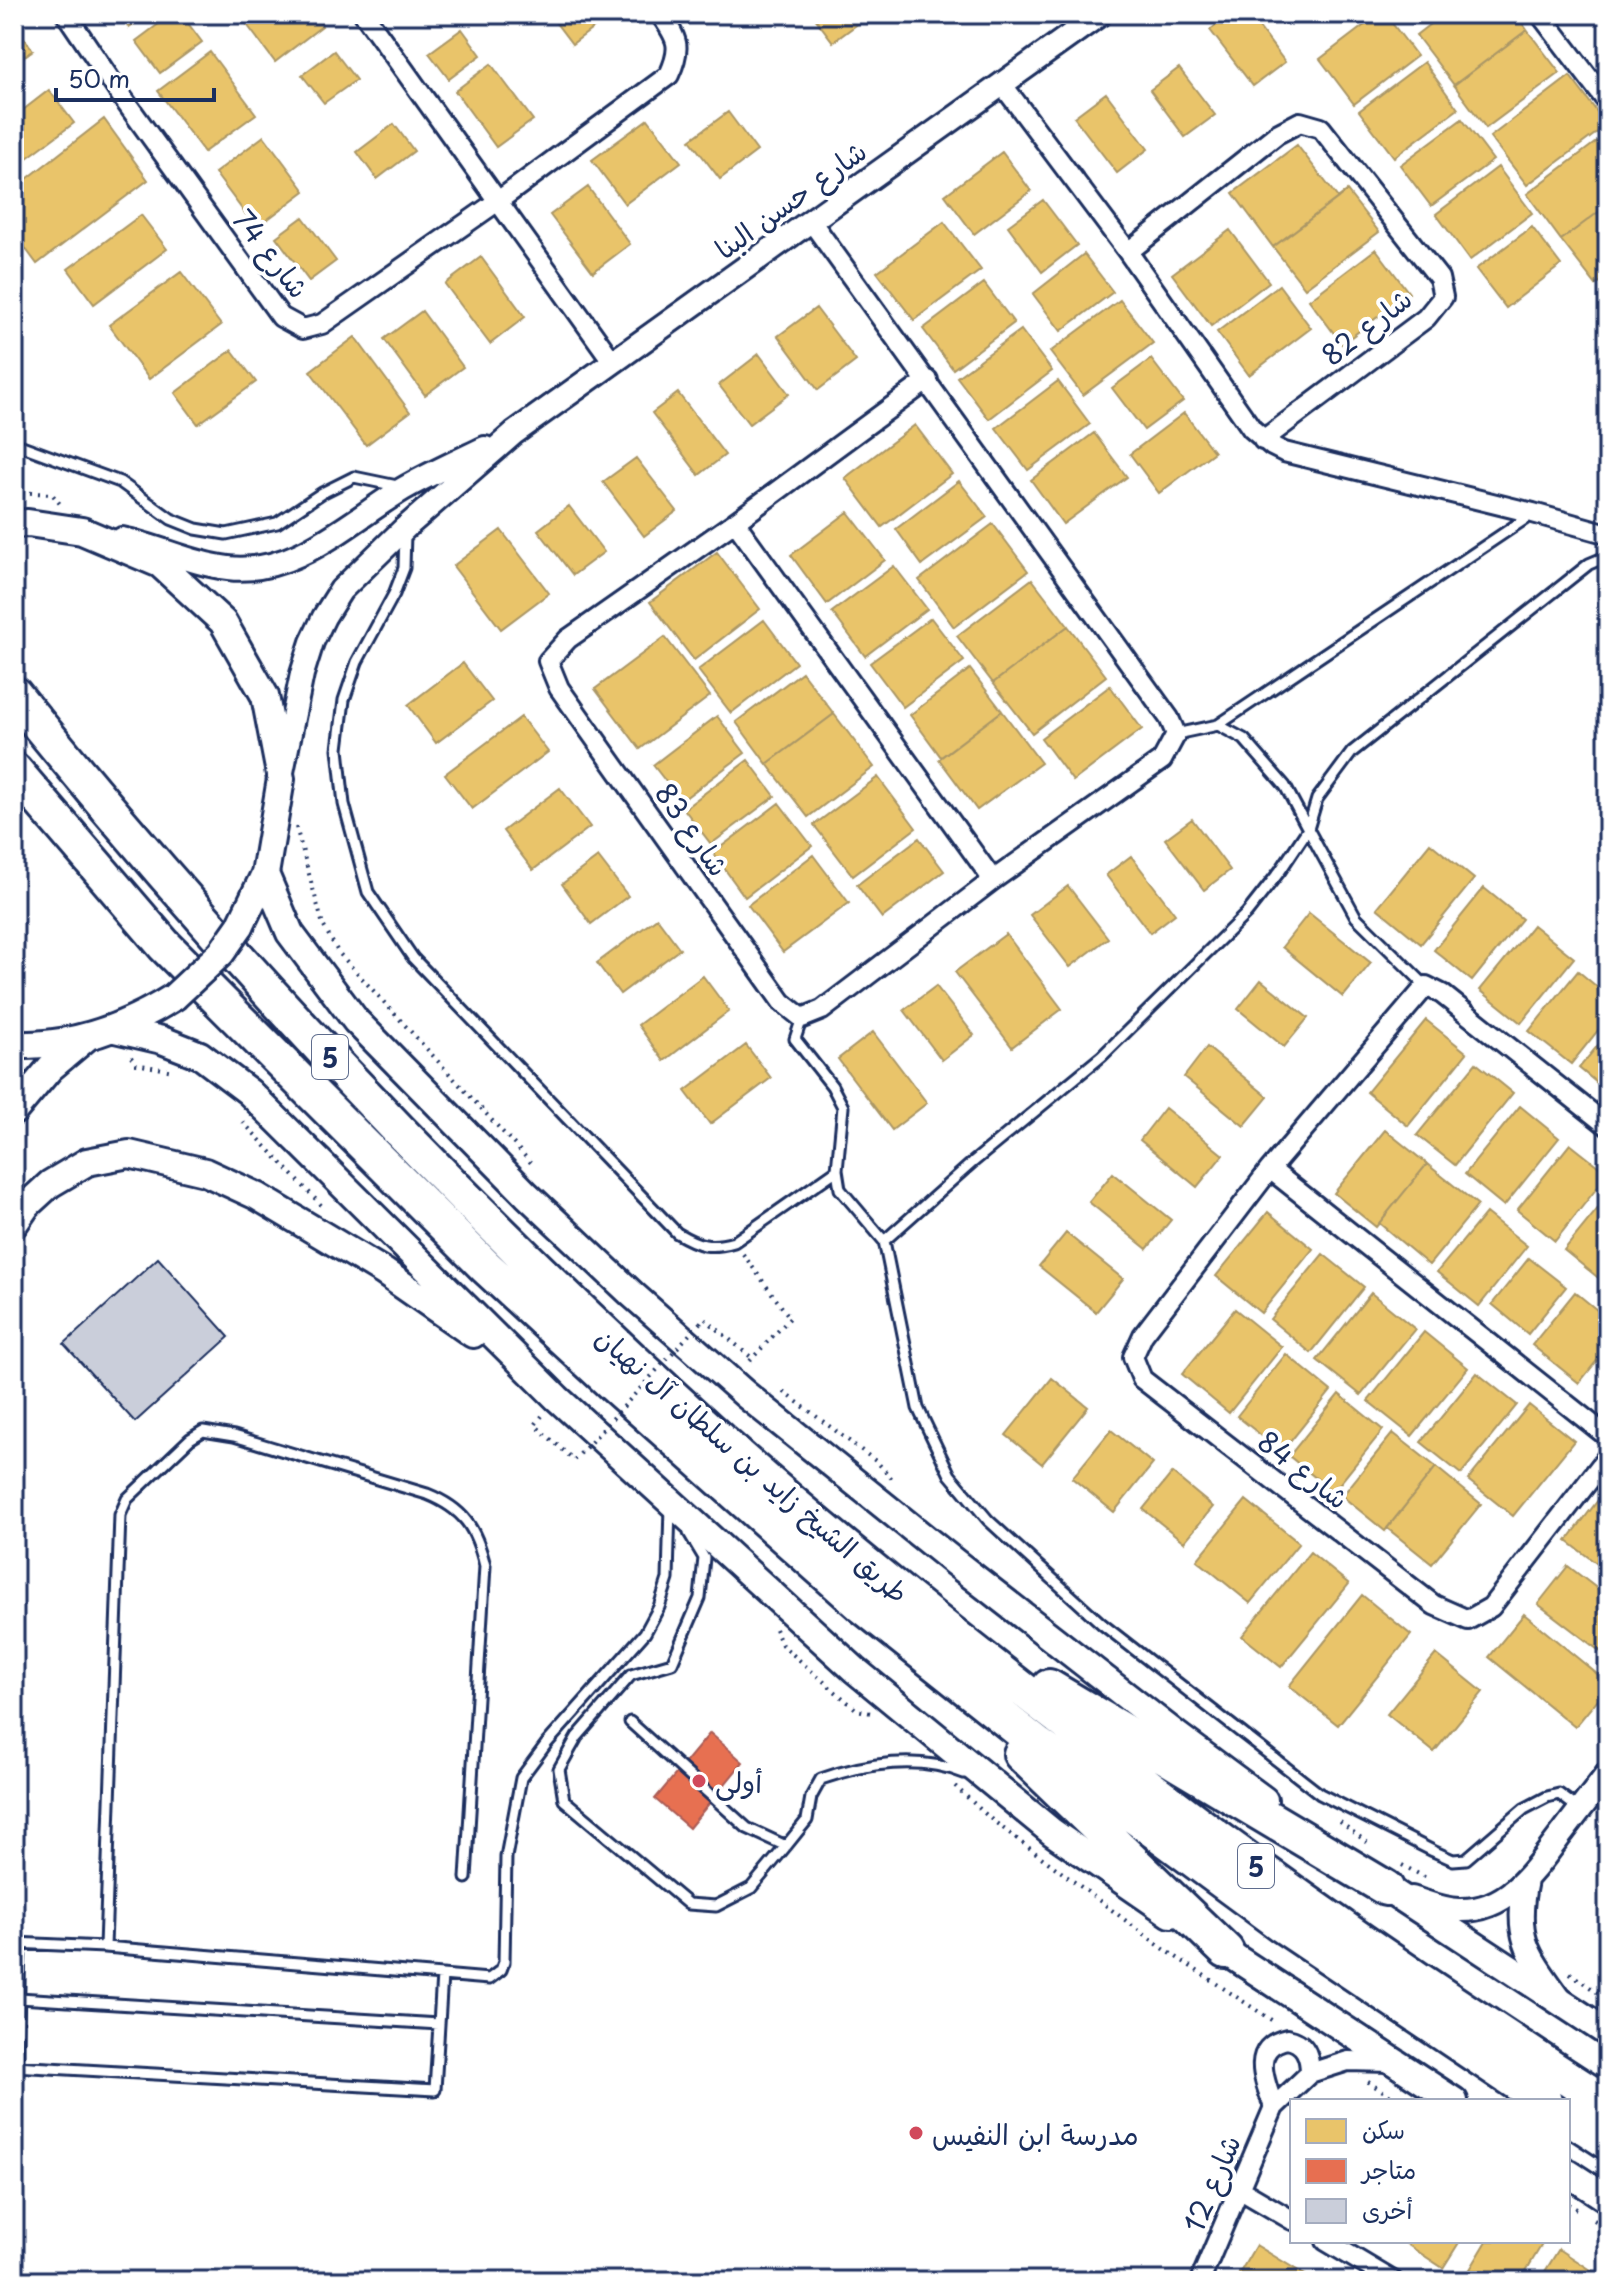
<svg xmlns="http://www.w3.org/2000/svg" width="1622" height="2295" viewBox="0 0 1622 2295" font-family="'Playpen Sans','Playpen Sans Arabic',sans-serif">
	<rect width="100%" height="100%" fill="#fff"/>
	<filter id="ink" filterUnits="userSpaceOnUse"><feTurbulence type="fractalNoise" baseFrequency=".0125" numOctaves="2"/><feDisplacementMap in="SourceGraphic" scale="16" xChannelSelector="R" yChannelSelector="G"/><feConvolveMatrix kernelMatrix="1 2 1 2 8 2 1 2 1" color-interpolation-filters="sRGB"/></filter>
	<g filter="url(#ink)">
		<path fill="#e9c46a" stroke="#ab9766" stroke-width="2" d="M119 14H148L129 28Z
			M172 14H181L202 42 160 73 136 41Z
			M239 14H314L322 26 275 62Z
			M552 14H604L607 18 572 44 550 15Z
			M812 14H871L833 42Z
			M1231 14H1249L1285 62 1253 86 1210 30Z
			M1379 14H1385L1417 56 1354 104 1320 59Z
			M1443 14H1516L1527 30 1454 85 1416 35Z
			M14 24 33 50 14 64Z
			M462 29 481 55 449 79 429 53Z
			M1527 30 1560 73 1486 128 1454 85Z
			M334 51 356 80 324 103 302 75Z
			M210 52 256 114 204 152 158 91Z
			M1424 62 1458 109 1394 157 1359 111Z
			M491 64 533 120 496 147 455 91Z
			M1179 68 1215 115 1185 137 1150 90Z
			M1570 76 1607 125 1527 185 1490 137Z
			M49 90 74 123 19 164 14 158V117Z
			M1106 93 1148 149 1117 173 1074 117Z
			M728 112 757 151 720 179 690 140Z
			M104 119 148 180 37 264 14 233V189Z
			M648 119 681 162 625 204 592 160Z
			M1462 119 1493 160 1431 206 1400 165Z
			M394 124 414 151 377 179 357 152Z
			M1608 133V205L1561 240 1527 194Z
			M264 136 305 191 256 228 215 173Z
			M1297 145 1338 198 1273 247 1233 193Z
			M1002 152 1031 191 974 234 945 195Z
			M1498 167 1532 213 1470 260 1436 214Z
			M588 187 630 244 593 272 550 215Z
			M1347 191 1379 232 1305 288 1273 247Z
			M1043 200 1077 245 1042 272 1008 226Z
			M1608 205V276L1596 285 1561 240Z
			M141 215 167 249 94 304 68 269Z
			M303 217 336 261 309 281 276 237Z
			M944 222 981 270 914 320 877 272Z
			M1532 227 1561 265 1506 308 1476 269Z
			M1230 230 1269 282 1211 326 1172 274Z
			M1376 249 1409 293 1342 344 1309 300Z
			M1084 254 1113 292 1061 331 1033 294Z
			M481 257 525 317 490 344 445 284Z
			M181 272 221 325 149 379 109 325Z
			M984 283 1014 323 953 369 923 329Z
			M1279 285 1311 328 1249 375 1217 332Z
			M1120 300 1153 343 1083 395 1050 352Z
			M816 308 856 361 818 390 778 336Z
			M422 311 463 367 425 395 384 339Z
			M1021 330 1052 371 989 419 957 377Z
			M355 337 410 412 366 445 310 371Z
			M232 350 256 382 198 424 175 393Z
			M759 354 789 394 749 424 719 385Z
			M1151 359 1183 401 1144 430 1112 388Z
			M1058 381 1090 424 1028 470 996 428Z
			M678 393 725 455 699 475 652 413Z
			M1184 413 1214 452 1159 493 1130 454Z
			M915 425 952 474 882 527 845 478Z
			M1094 433 1127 477 1063 524 1031 480Z
			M636 458 677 511 644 536 603 482Z
			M959 481 987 517 922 565 896 529Z
			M569 506 604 552 573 575 538 530Z
			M848 512 885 560 827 604 791 555Z
			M993 524 1028 571 954 627 919 580Z
			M501 530 549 593 501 629 453 566Z
			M717 552 760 609 694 660 650 602Z
			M894 566 927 609 865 656 832 612Z
			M1032 579 1068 626 993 683 957 636Z
			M931 618 964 661 903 707 870 663Z
			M764 620 796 663 731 713 698 670Z
			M1068 626 1106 676 1032 733 993 683Z
			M665 637 710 696 640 749 595 689Z
			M463 663 492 701 436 743 408 705Z
			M970 669 1002 711 941 757 910 715Z
			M802 672 834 714 767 764 736 722Z
			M1110 686 1142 729 1073 781 1041 738Z
			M1002 711 1041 763 977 810 939 759Z
			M834 714 874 767 808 817 767 764Z
			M717 716 745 753 681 801 653 765Z
			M521 717 548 752 472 809 445 774Z
			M748 760 775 796 711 844 684 809Z
			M878 777 916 828 853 876 814 825Z
			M560 788 590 827 533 870 503 831Z
			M779 803 812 846 745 897 713 853Z
			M1192 819 1230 870 1204 890 1165 839Z
			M919 838 944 871 882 918 857 885Z
			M1430 843 1474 879 1421 944 1377 908Z
			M813 855 849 903 783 952 748 905Z
			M1131 856 1175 914 1150 933 1106 875Z
			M598 857 628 896 591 924 562 884Z
			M1068 886 1108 938 1070 967 1030 915Z
			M1484 888 1522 919 1472 981 1434 950Z
			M1309 913 1371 963 1343 997 1282 947Z
			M657 918 680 949 620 994 597 963Z
			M1533 925 1574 958 1521 1023 1480 990Z
			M1006 934 1062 1009 1012 1047 955 972Z
			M1578 971 1608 996V1018L1571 1064 1529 1031Z
			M703 976 729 1011 664 1061 638 1025Z
			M1261 980 1308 1018 1284 1047 1238 1009Z
			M936 986 974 1035 942 1060 904 1010Z
			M1426 1020 1467 1053 1408 1126 1367 1092Z
			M873 1032 927 1103 892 1130 838 1059Z
			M1608 1033V1092L1579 1068Z
			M746 1045 771 1078 710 1124 685 1091Z
			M1207 1047 1268 1097 1244 1126 1184 1077Z
			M1476 1063 1513 1093 1455 1165 1417 1135Z
			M1520 1106 1559 1138 1504 1206 1465 1174Z
			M1165 1108 1223 1155 1197 1187 1140 1140Z
			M1385 1130 1427 1164 1376 1227 1334 1193Z
			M1570 1144 1608 1174 1555 1241 1517 1210Z
			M1427 1164 1478 1205 1429 1265 1379 1223Z
			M1113 1173 1171 1220 1147 1249 1089 1202Z
			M1608 1196V1284L1607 1285 1564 1250Z
			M1268 1212 1313 1249 1261 1313 1216 1276Z
			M1486 1213 1527 1246 1479 1306 1437 1272Z
			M1066 1233 1123 1279 1096 1312 1039 1266Z
			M1323 1254 1364 1287 1311 1353 1270 1319Z
			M1529 1258 1566 1287 1528 1334 1492 1304Z
			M1575 1292 1608 1319V1347L1579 1383 1532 1345Z
			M1371 1293 1415 1329 1361 1395 1317 1360Z
			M1235 1309 1282 1347 1229 1413 1182 1374Z
			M1424 1332 1468 1368 1412 1436 1368 1401Z
			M1286 1354 1331 1391 1282 1452 1237 1416Z
			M1477 1373 1517 1405 1461 1474 1421 1442Z
			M1052 1378 1088 1407 1042 1464 1006 1435Z
			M1339 1394 1383 1430 1333 1492 1289 1456Z
			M1529 1405 1574 1441 1513 1516 1468 1480Z
			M1111 1430 1153 1464 1114 1512 1072 1478Z
			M1393 1433 1436 1467 1385 1531 1342 1496Z
			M1436 1467 1481 1504 1432 1564 1387 1528Z
			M1172 1473 1213 1507 1184 1542 1143 1509Z
			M1608 1487V1572L1567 1541Z
			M1246 1500 1299 1543 1250 1603 1197 1560Z
			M1310 1552 1349 1584 1281 1667 1242 1636Z
			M1568 1566 1608 1597V1643L1601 1652 1538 1604Z
			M1362 1595 1411 1635 1338 1725 1289 1686Z
			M1524 1614 1608 1683V1687L1575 1727 1489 1657Z
			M1436 1654 1483 1692 1434 1752 1387 1714Z
			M1402 2241H1460L1443 2268Z
			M1487 2241H1544L1520 2281H1463Z
			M1256 2245 1315 2281H1235Z
			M1559 2249 1606 2280 1605 2281H1539Z"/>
		<path fill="#e76f51" stroke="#aa5c55" stroke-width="2" d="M710 1733 743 1762 689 1828 655 1799Z"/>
		<path fill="#caceda" stroke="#1b2f5e" stroke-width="2" d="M158 1258 229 1337 135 1422 64 1344Z"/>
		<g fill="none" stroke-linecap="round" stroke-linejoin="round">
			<defs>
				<path id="service" d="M14 443 120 482 171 519 196 529 226 534 277 523 322 493 354 477 402 487
					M405 533 404 568 394 594 357 662 344 700 338 749 344 804 368 892 413 958 677 1233C699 1246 710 1249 734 1242L837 1170
					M1218 725 1531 515
					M1426 986 1356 917 1308 829 1317 799 1352 752 1589 564 1608 556
					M802 1018 795 1039 832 1086 843 1107 837 1170 840 1189 884 1241 918 1408 950 1475 988 1520 1102 1624 1320 1794 1433 1851 1453 1860 1466 1859 1524 1809 1547 1797 1559 1794 1579 1809
					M884 1241 973 1162 1102 1056 1247 913 1280 871 1308 829 1285 786 1244 739 1218 725 1176 734
					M689 1533 704 1558 700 1598 672 1663 631 1675 577 1737 559 1769 564 1800 688 1904 716 1906 751 1888 786 1846 807 1820 811 1797 821 1779C866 1763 919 1755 964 1773
					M630 1722 747 1828 786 1846
					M14 1943 105 1947 442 1975 435 2090 14 2066
					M105 1947 120 1515 127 1499 190 1439 203 1431 234 1436 427 1494C464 1509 476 1528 485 1566L466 1878
					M442 1975 489 1979 501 1970 504 1962 506 1857 521 1778 547 1743 645 1633 659 1607 668 1579 670 1506
					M19 1998 439 2024
					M17 2066 20 1943"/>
				<path id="minor" d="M66 14 122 97 281 317 303 329 322 324 498 201 669 75C682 47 678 39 660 14
					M364 14 613 362
					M1540 14 1608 103
					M1002 84 1128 252 1252 429 1272 446 1284 452 1533 513 1608 534
					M811 221 1169 718 1176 734 1162 760 993 880 822 1010 802 1018 782 1002 559 688 548 661 568 639 735 522 928 380
					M1128 252 1277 134 1300 122 1321 128 1439 278 1443 297 1426 318 1263 440
					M735 522 993 880
					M1608 1126 1442 994 1426 986 1270 1169 1143 1335 1133 1357 1142 1379 1434 1605 1468 1620 1491 1607 1608 1456
					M1270 1169 1608 1437
					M1274 2107C1265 2082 1249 2047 1287 2039 1305 2042 1310 2056 1310 2073
					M1239 2189 1292 2220
					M1326 2241 1393 2281
					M1200 2281 1274 2107 1310 2073 1348 2061 1390 2062"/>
				<path id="tertiary" d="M122 539C158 546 192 564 228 568 294 576 350 521 403 489 429 474 458 461 485 448
					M282 772 302 674 312 642 324 617 341 590 405 528 514 433 1100 14
					M1526 1880C1514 1938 1527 1953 1560 1999
					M1412 1898C1428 1903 1443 1910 1460 1910 1510 1911 1536 1867 1563 1832 1578 1812 1593 1793 1608 1773"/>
				<path id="secondary" d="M14 524 28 523 82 531 160 564 223 622 265 696 281 779 265 874 240 926
					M265 874 290 933 356 1021 527 1195 633 1295 745 1394 953 1561 1179 1737 1264 1800
					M115 1029 162 1040 200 1055 249 1092 557 1398 855 1670 1052 1832 1171 1914
					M14 1045C72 1047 125 1028 174 997
					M14 1111 50 1068 87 1037
					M14 1224 27 1205 50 1184 87 1162 129 1154 205 1172 257 1196 384 1272 473 1334
					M1370 1877 1608 2033
					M1210 1941 1454 2101
					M1568 2173 1608 2199"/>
				<path id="motorway" d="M14 694C229 962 467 1212 722 1442 840 1547 964 1644 1089 1741 1213 1837 1341 1929 1473 2016 1518 2045 1562 2076 1608 2104
					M14 770 164 945 486 1267 615 1386 863 1606 1038 1745 1282 1925 1544 2101
					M1049 1687 1386 1888
					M1021 1754 1226 1951
					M1568 2116 1608 2142"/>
			</defs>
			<use href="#service" stroke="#1b2f5e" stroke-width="15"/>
			<use href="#minor" stroke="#1b2f5e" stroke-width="24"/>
			<use href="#tertiary" stroke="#1b2f5e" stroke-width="28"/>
			<use href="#secondary" stroke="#1b2f5e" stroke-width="32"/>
			<use href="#motorway" stroke="#1b2f5e" stroke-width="40"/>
			<path stroke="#1b2f5e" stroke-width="4" stroke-dasharray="2 6" stroke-linecap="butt" d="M14 492 52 494 60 504
				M296 827 323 925 338 952 532 1164
				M131 1057 136 1064 173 1071
				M243 1122 322 1206
				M743 1254 790 1318 746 1365
				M700 1323 704 1318 752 1358
				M784 1392 877 1462 895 1482
				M542 1416 535 1425 574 1460 580 1454
				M775 1629 782 1645 830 1687 857 1710 871 1713
				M955 1786 992 1820 1161 1947 1276 2023
				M1340 1822 1368 1843
				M1402 1865 1430 1880
				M1570 1973 1608 2000
				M1368 2082 1399 2101
				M1568 2204 1580 2211
				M1594 2220 1608 2228"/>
			<use href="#service" stroke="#fff" stroke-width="9"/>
			<use href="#minor" stroke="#fff" stroke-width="18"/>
			<use href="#tertiary" stroke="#fff" stroke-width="22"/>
			<use href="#secondary" stroke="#fff" stroke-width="26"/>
			<use href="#motorway" stroke="#fff" stroke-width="34"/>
			<defs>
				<path id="secondary-bridge" d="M174 997 221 953 240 926"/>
			</defs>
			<use href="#secondary-bridge" stroke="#1b2f5e" stroke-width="32" stroke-linecap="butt"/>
			<path stroke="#1b2f5e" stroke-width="4" stroke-dasharray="2 6" stroke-linecap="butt" d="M580 1454 700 1323"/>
			<use href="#secondary-bridge" stroke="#fff" stroke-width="26"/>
		</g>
	</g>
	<g fill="#d1495b" stroke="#fff" stroke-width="3">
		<circle cx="699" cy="1781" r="8"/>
		<circle cx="916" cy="2133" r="8"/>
	</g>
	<g text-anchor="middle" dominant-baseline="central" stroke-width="8" stroke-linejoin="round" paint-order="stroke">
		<g fill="#fff" stroke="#5f6d8e" stroke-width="2">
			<rect x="312" y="1035" width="36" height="44" rx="6"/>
			<rect x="1238" y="1844" width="36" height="44" rx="6"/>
		</g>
		<g font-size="26" font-weight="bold" fill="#1b2f5e">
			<text x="330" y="1057">5</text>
			<text x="1256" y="1866">5</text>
		</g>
		<g font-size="28" fill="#1b2f5e" stroke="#fff">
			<text transform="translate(790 199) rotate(-36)">شارع حسن البنا</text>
			<text transform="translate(272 253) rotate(52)">شارع 74</text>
			<text transform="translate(1366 326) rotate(-38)">شارع 82</text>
			<text transform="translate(693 829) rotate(55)">شارع 83</text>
			<text transform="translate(753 1464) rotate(41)">طريق الشيخ زايد بن سلطان آل نهيان</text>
			<text transform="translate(1304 1469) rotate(38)">شارع 84</text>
			<text transform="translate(1211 2183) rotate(-67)">شارع 12</text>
		</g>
		<g font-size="28" fill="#1b2f5e" stroke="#fff" text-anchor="start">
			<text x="715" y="1781">أولى</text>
			<text x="932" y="2133">مدرسة ابن النفيس</text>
		</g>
	</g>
	<rect width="1622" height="2295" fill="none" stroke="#fff" stroke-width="48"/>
	<rect x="24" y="24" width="1574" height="2247" fill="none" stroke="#1b2f5e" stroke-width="3" filter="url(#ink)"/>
	<rect x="1290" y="2099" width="280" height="144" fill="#ffffff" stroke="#a4acbf" stroke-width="2"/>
	<rect x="1306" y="2119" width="40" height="24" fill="#e9c46a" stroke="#a4acbf" stroke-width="2"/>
	<text x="1362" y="2139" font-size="24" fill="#1b2f5e">سكن</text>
	<rect x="1306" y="2159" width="40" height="24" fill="#e76f51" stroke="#a4acbf" stroke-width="2"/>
	<text x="1362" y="2179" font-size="24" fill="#1b2f5e">متاجر</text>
	<rect x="1306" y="2199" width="40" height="24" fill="#caceda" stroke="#a4acbf" stroke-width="2"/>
	<text x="1362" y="2219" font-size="24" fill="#1b2f5e">أخرى</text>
	<path d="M56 88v12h158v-12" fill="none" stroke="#1b2f5e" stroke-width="4"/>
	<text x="68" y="88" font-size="24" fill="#1b2f5e" stroke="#ffffff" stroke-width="6" paint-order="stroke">50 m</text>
</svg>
